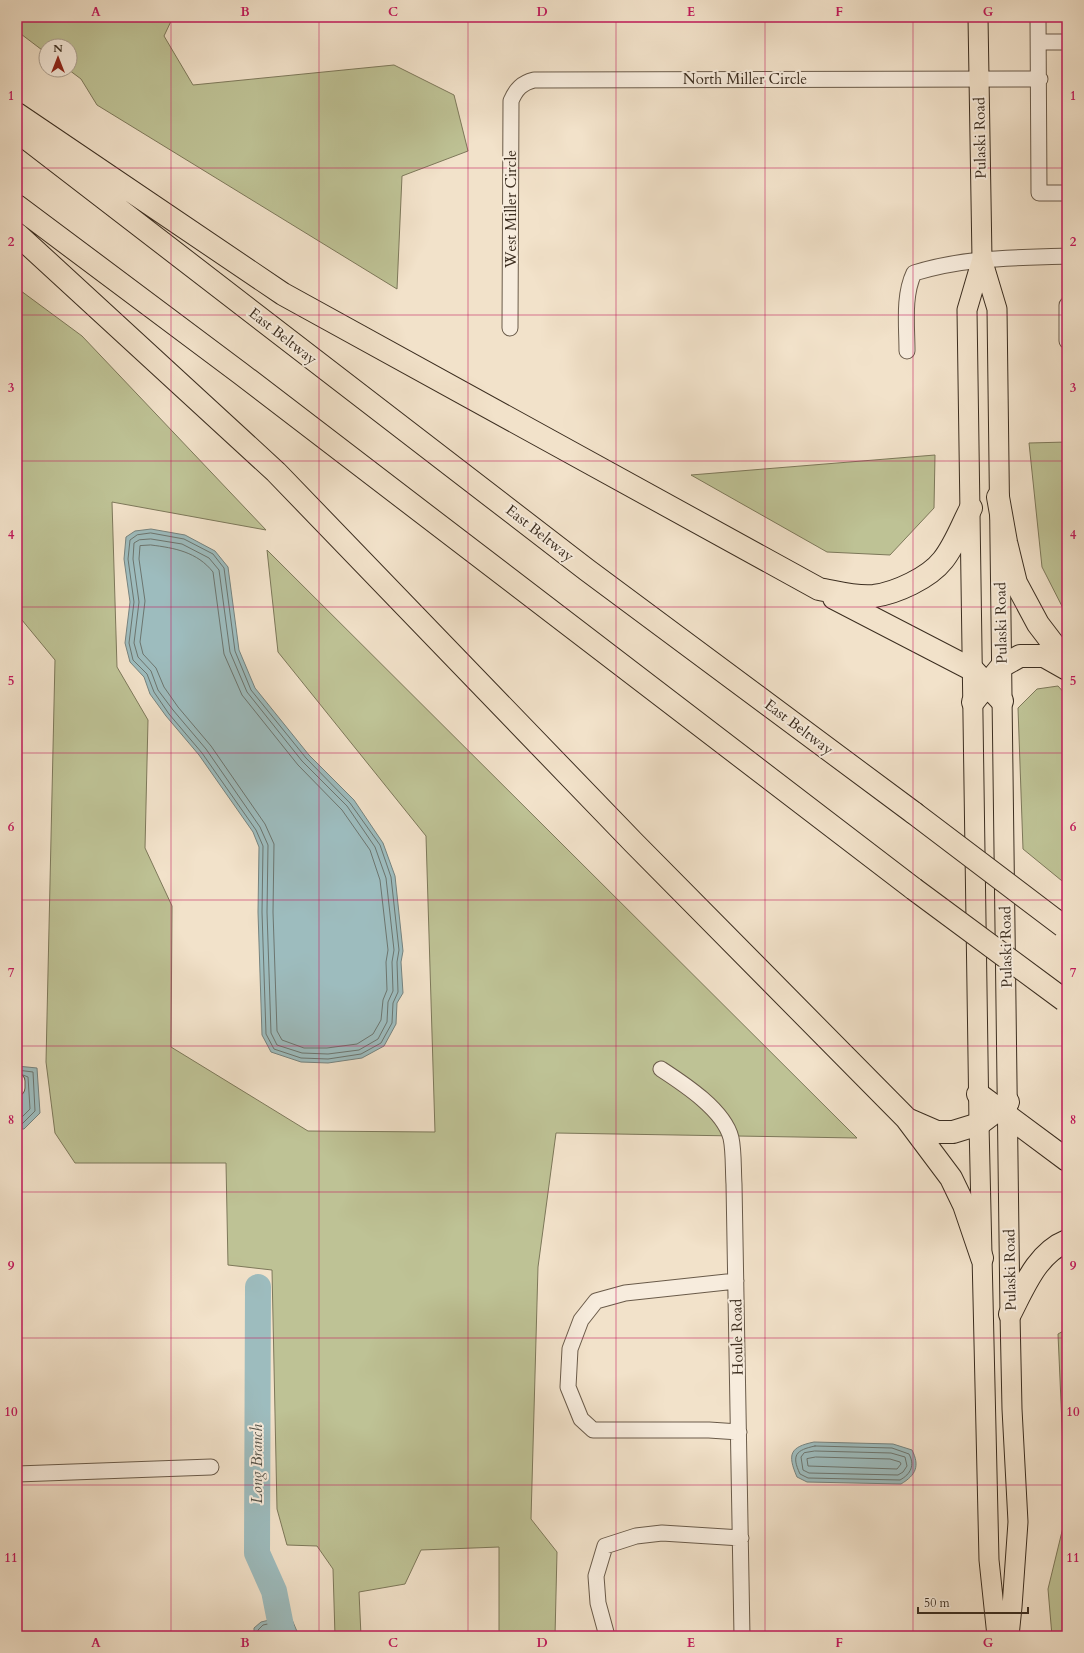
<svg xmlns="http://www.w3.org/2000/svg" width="1084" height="1653" viewBox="0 0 1084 1653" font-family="Cardo,serif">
	<rect width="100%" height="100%" fill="#f2e2ca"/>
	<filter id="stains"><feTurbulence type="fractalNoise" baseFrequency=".005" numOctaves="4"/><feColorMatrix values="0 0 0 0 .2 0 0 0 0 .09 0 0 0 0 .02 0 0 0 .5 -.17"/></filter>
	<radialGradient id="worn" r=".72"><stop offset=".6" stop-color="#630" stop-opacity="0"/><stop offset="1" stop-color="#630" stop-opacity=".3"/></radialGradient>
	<path fill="#bec295" stroke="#7d785a" d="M17 17H173L164 36 193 85 394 65 454 95 468 151 402 176 397 289 97 105 81 79 69 70 70 46H46V53L17 31Z
		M17 288 82 336 266 530 112 502 117 667 148 720 145 848 172 906 171 1047 308 1131 435 1132 426 836 278 652 267 550 857 1138 556 1133 538 1267 531 1519 557 1552 555 1636H499V1547L421 1550 405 1584 359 1592 361 1636H335L333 1569 317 1546 287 1545 277 1509 272 1270 228 1265 226 1163H75L55 1133 46 1062 55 660 17 614Z
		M1067 442V616L1042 567 1029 443Z
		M935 455 934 508 890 555 827 552 691 475Z
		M1058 686 1067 696V885L1023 849 1018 708 1037 689Z
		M1067 1329V1636H1052L1048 1589 1066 1515 1058 1334Z"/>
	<path fill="#9dbcbe" stroke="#76837f" d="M151 529 185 535 215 551 228 567 239 650 255 688 309 755 354 800 383 843 395 876 403 951 401 962 403 993 397 1003 396 1024 384 1046 362 1058 328 1063 301 1062 271 1052 262 1035 258 912 259 847 253 832 199 755 166 716 150 694 144 677 130 662 125 643 130 602 124 559 126 537 135 531Z
		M17 1066 37 1068 40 1113 24 1129H17Z
		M814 1442 893 1444 912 1450C920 1466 916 1475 901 1484L807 1482 797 1477C787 1454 790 1447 814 1442Z
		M290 1615 299 1636H254V1628L261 1622Z"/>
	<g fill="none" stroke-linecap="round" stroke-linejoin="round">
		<path stroke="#6c756f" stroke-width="1" d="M151 533 184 539 213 554 224 568 235 651 251 690 306 758 350 803 380 845 391 877 399 950 397 962 398 992 393 1003 392 1023 381 1043 361 1054 328 1059 301 1058 274 1049 266 1034 262 912 263 846 256 830 202 753 169 714 154 692 147 674 133 660 129 643 134 602 128 559 130 540 137 535Z
			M151 539 182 544 209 558 219 570 230 652 247 692 302 761 347 806 375 847 386 878 394 950 392 962 393 991 388 1002 387 1022 378 1039 359 1050 328 1054 302 1053 277 1045 271 1033 267 912 268 845 260 827 206 749 173 710 158 690 151 671 138 657 134 643 139 602 133 559 134 543 139 540Z
			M151 545C175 548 197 552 213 572L224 654 242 695 298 765 342 810 370 850 380 880 388 950 386 962 387 990 383 1000 381 1020 373 1034 357 1044 327 1048H304L282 1040 277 1031 273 912 274 844 265 824 211 746 178 707 164 687 156 668 143 654 140 642 145 601 139 559 140 546Z
			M17 1070 33 1072 35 1111 22 1124 17 1125
			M17 1120 20 1119 30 1109 28 1077 23 1075
			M815 1446 892 1448 909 1454C915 1465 911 1474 900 1480L808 1478 800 1474C791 1455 796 1450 815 1446Z
			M815 1451 891 1453 905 1457 907 1466 903 1472 898 1475 809 1473 803 1470 801 1457 804 1453Z
			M816 1457 890 1459 900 1462 901 1464 897 1469 808 1466 807 1459Z
			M258 1636V1630L263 1625 286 1620 295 1636"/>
		<path stroke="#9dbcbe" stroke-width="26" d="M258 1287 257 1553 274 1591 283 1636"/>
		<defs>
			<path id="minor" d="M1038 17 1039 193H1067
				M1039 42H1067
				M1067 305V341
				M510 328 511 101C516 89 522 83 534 80L1040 79
				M907 351C907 326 903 296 914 273 966 257 1013 258 1067 256
				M661 1069C684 1084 724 1110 731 1138 734 1152 733 1170 734 1184L742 1636
				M17 1081V1088
				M736 1281 625 1293 596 1301 581 1320 570 1349 568 1387 581 1419 593 1430H709L739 1432
				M17 1474 211 1467
				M607 1636 598 1603 596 1576 605 1546 636 1536 662 1533 741 1538"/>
			<path id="major" d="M978 17 982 259 997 309 1010 1314 1012 1409 1018 1522 1012 1607 1009 1636
				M982 259 967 310 979 1124 989 1560 997 1636"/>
			<path id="highway" d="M17 114 283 294 819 589C836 592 856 598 874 596 896 593 929 578 943 560 955 545 962 525 971 508
				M17 131 587 570 914 813
				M17 206 240 373 914 889
				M17 234 276 472 634 843 906 1118 951 1178 964 1205 982 1258
				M998 497 1006 542 1016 583 1038 624 1067 662
				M834 598 973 670 1002 701
				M973 702 1002 666 1020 656H1044L1067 669
				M978 1094 1067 1160
				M907 1119 937 1132H953L979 1124 1008 1102
				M1010 1314C1024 1287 1037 1253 1067 1241"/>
		</defs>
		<use href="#minor" stroke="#6a5b4a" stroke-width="17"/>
		<use href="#major" stroke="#3c2e20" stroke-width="21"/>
		<use href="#highway" stroke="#3c2e20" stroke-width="24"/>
		<use href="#minor" stroke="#f7ecdd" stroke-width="15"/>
		<use href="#major" stroke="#f2e2ca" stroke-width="19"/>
		<use href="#highway" stroke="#f2e2ca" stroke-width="22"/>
		<defs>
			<path id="highway-bridge" d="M914 813 1063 926
				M914 889 1064 1000"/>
		</defs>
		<use href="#highway-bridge" stroke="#3c2e20" stroke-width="24" stroke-linecap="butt"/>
		<use href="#highway-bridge" stroke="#f2e2ca" stroke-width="22"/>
	</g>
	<path fill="none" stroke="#c2185b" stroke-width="1" stroke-opacity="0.55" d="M171 17V1636M319 17V1636M468 17V1636M616 17V1636M765 17V1636M913 17V1636M17 168H1067M17 315H1067M17 461H1067M17 607H1067M17 753H1067M17 900H1067M17 1046H1067M17 1192H1067M17 1338H1067M17 1485H1067"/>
	<g text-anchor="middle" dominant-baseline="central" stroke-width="4" stroke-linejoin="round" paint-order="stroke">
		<g font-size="15" fill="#3c2e20" stroke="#f7ecdd">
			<text x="745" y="79">North Miller Circle</text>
			<text transform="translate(980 138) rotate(-91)">Pulaski Road</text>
			<text transform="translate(511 209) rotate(-90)">West Miller Circle</text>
			<text transform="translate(283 336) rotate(38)">East Beltway</text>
			<text transform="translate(540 533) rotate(38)">East Beltway</text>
			<text transform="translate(1001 623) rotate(-91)">Pulaski Road</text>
			<text transform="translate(799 727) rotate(37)">East Beltway</text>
			<text transform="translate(1006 947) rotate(-91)">Pulaski Road</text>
			<text transform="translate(1010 1270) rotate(-91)">Pulaski Road</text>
			<text transform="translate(737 1337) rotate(-91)">Houle Road</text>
		</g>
		<g font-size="16" font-style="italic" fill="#545248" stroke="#f7ecdd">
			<text transform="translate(257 1464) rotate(-90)">Long Branch</text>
		</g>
	</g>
	<rect width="1084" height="1653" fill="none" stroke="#f2e2ca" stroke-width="44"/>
	<g transform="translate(58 58)"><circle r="19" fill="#f7ecdd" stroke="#aca091"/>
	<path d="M0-3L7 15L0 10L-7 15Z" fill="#8f2418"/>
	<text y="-6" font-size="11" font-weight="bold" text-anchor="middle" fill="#3c2e20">N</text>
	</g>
	<path d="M918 1607v6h110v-6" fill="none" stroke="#3c2e20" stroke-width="2"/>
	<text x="924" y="1607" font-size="12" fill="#3c2e20" stroke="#f7ecdd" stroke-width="3" paint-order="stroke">50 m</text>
	<rect x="22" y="22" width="1040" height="1609" fill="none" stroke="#c2185b" stroke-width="1.5"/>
	<g font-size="13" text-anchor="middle" font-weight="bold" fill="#c2185b">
		<text x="96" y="16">A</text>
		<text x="245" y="16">B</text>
		<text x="393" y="16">C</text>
		<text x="542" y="16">D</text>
		<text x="691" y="16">E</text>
		<text x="839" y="16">F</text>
		<text x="988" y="16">G</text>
		<text x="11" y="100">1</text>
		<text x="1073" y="100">1</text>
		<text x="11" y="246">2</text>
		<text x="1073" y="246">2</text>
		<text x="11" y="392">3</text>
		<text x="1073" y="392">3</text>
		<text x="11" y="539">4</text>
		<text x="1073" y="539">4</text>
		<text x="11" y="685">5</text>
		<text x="1073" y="685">5</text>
		<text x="11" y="831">6</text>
		<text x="1073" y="831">6</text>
		<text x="11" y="977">7</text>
		<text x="1073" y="977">7</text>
		<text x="11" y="1124">8</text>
		<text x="1073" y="1124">8</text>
		<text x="11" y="1270">9</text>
		<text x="1073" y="1270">9</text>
		<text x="11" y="1416">10</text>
		<text x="1073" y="1416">10</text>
		<text x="11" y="1562">11</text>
		<text x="1073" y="1562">11</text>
		<text x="96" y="1647">A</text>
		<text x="245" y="1647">B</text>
		<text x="393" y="1647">C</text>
		<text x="542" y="1647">D</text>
		<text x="691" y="1647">E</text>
		<text x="839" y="1647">F</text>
		<text x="988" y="1647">G</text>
	</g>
	<rect width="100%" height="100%" filter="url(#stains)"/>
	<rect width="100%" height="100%" fill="url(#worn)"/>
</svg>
